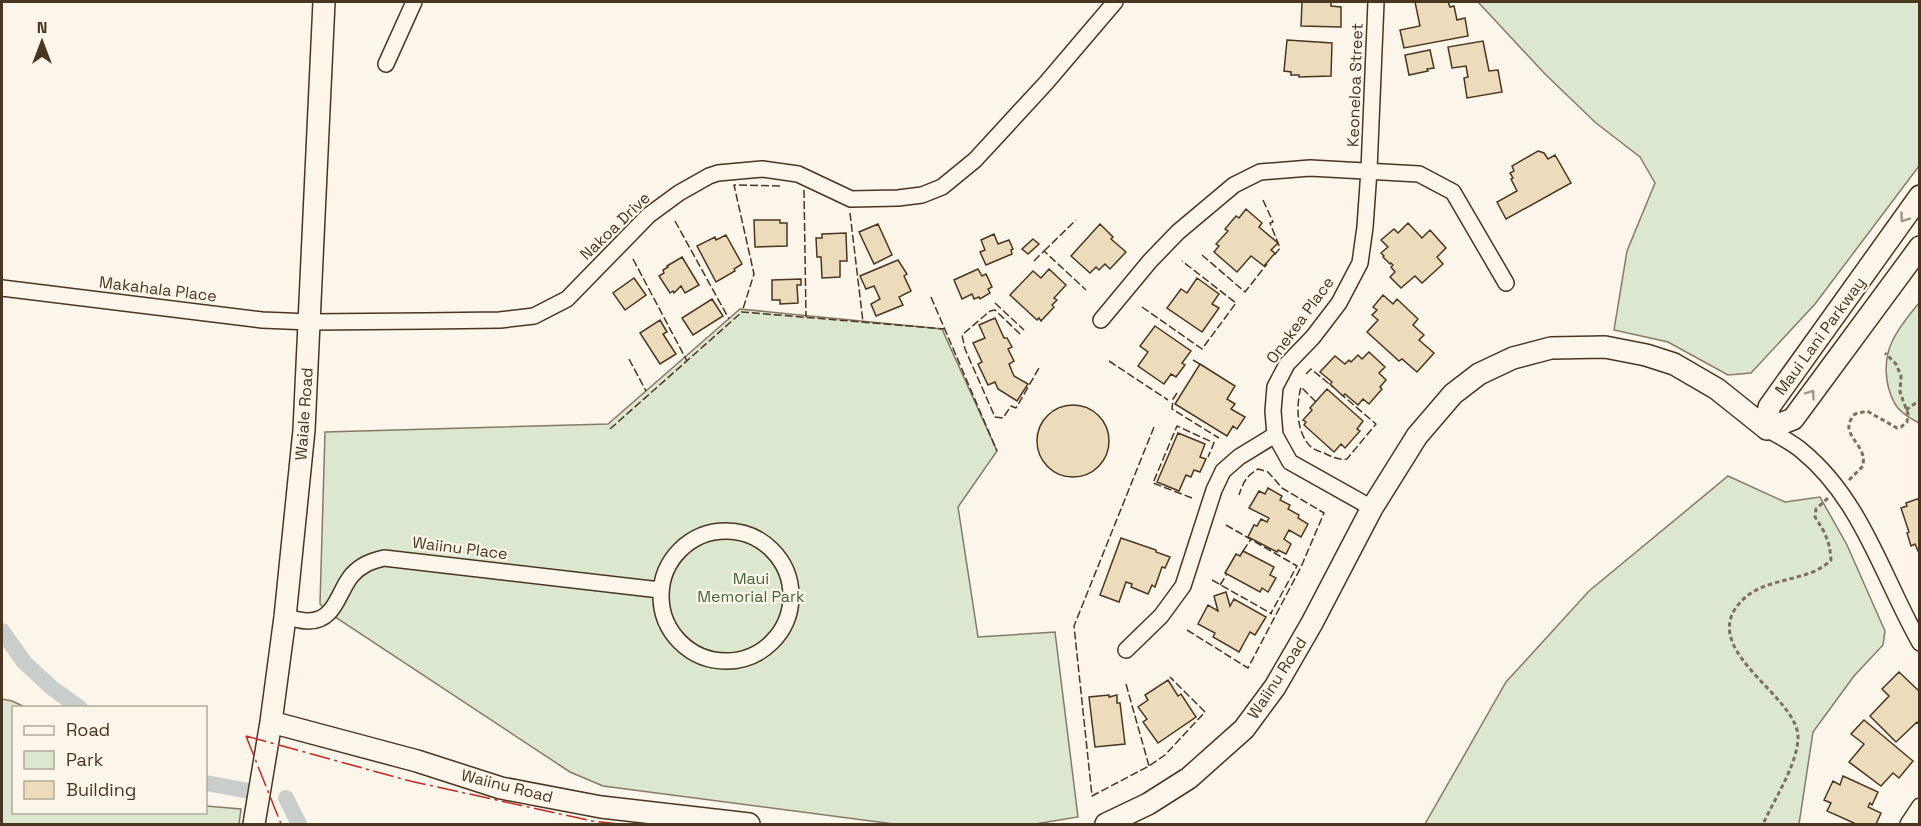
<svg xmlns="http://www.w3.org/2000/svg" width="1921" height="826" viewBox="0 0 1921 826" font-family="'Space Grotesk',sans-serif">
	<rect width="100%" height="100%" fill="#fbf6e9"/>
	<path fill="#dce7d0" stroke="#887966" stroke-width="1.5" d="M1478 2H1919V166L1815 304 1751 373 1728 375 1668 342 1614 330 1627 251 1655 183 1640 157 1596 123 1545 74Z
		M1919 303V423C1911 419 1898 411 1894 402 1885 385 1883 360 1892 342 1898 328 1909 315 1919 303Z
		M740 309 942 329 997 451 958 507 978 637 1055 632 1078 817 1035 824H894L603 786 570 772 329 613 320 604 325 432 608 424Z
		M1728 476 1785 502 1820 497 1847 545 1885 631 1883 645 1854 676 1813 732 1799 824H1425L1506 682 1589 591Z
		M2 699 12 701 25 707 14 708V812H206V806L241 809 239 824H2Z"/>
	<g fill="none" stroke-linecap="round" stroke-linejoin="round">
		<path stroke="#c9cecd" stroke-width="16" d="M2 631 24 662 52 688 80 708
			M206 783 249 791
			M286 798 299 824"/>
	</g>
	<path fill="#ecdcbc" stroke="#4a3520" stroke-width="1.5" d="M1302 2H1331V6L1341 7V27L1301 26Z
		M1415 2H1448L1450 7 1454 6 1457 20 1465 18 1468 36 1404 48 1400 30 1420 26Z
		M1287 40 1332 43 1331 76 1299 77V75H1291V72L1284 71Z
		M1483 41 1489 71 1498 70 1502 92 1467 98 1464 78 1468 77 1466 66 1452 68 1448 47Z
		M1430 50 1434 68 1427 69 1428 71 1409 75 1405 55Z
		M1538 151 1544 153 1548 159 1555 155 1571 183 1506 219 1497 202 1517 191 1511 179 1513 178 1510 173 1514 171 1512 166Z
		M1246 209 1262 223 1259 227 1278 243 1271 250 1275 253 1264 266 1251 256 1237 272 1214 252 1219 246 1216 244 1228 231 1225 229 1236 216 1239 218Z
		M754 220H780V223H787V246L755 247Z
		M1408 223 1422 238 1430 230 1446 248 1437 257 1443 264 1422 283 1415 276 1401 288 1390 277 1395 272 1391 267 1393 265 1391 263 1390 264 1383 257 1384 256 1381 253 1388 247 1381 240 1394 229 1398 233Z
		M878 224 892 255 874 264 859 232Z
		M1100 224 1113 237 1111 239 1126 252 1110 269 1105 264 1099 270 1096 267 1090 273 1071 256Z
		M846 233 847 261H840V277L822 278 821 257H817L816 238H822V234Z
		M994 234 998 244 1009 240 1013 249 1011 250 1012 254 986 265 980 252 985 250 981 240Z
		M726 235 742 264 734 269 735 271 716 282 697 246 715 237 716 240Z
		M1033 239 1039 244 1028 254 1022 249Z
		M682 257 699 285 685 293 681 286 674 293 673 291 670 293 659 276 664 273 663 270 668 267 667 266Z
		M898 260 907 274 904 276 911 291 899 297 903 305 876 316 871 304 880 299 874 286 866 289 860 276Z
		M978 269 982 276 986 274 992 287 988 289 990 293 980 299 979 297 974 299 972 294 962 299 954 280Z
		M1049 269 1066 285 1054 298 1057 300 1052 305 1054 307 1041 321 1039 318 1037 320 1010 295 1033 271 1041 278Z
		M634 278 646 295 625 310 613 293Z
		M1197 278 1219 294 1212 304 1219 308 1202 332 1167 308 1181 289 1187 293Z
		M801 279V285H797L798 303 780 304V300H772V280Z
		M1383 295 1393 304 1397 299 1418 319 1413 325 1424 335 1419 340 1434 353 1417 372 1402 359 1399 361 1367 332 1378 320 1372 315 1377 310 1373 307Z
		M712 299 723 316 693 335 682 318Z
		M995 318 1004 338H1007L1012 347 1008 349 1014 361 1009 364 1014 376 1028 384 1017 401 998 389 995 382 988 385 978 364 982 362 973 343 985 338 979 325Z
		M660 320 667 332 663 334 676 354 660 364 640 333Z
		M1155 326 1191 351 1182 363 1185 365 1176 377 1171 374 1164 384 1138 366 1148 352 1140 346Z
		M1369 352 1385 367 1379 373 1386 380 1380 387 1382 389 1369 404 1363 399 1358 405 1345 394 1343 396 1330 384 1332 382 1320 372 1335 356 1345 364 1349 360 1351 362 1358 355 1362 359Z
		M1200 364 1235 386 1227 399 1235 404 1231 409 1245 417 1237 429 1233 426 1227 436 1175 404Z
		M1327 389 1363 421 1357 429 1360 431 1345 448 1341 444 1334 452 1304 425 1306 422 1303 420 1312 410 1310 408Z
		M1037 441a36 36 0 1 1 72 0a36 36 0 1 1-72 0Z
		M1178 433 1205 444 1200 457 1206 459 1200 472 1194 470 1191 477 1186 475 1179 491 1157 482Z
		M1268 488 1282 496 1280 500 1290 505 1288 509 1299 515 1298 518 1308 524 1301 537 1289 530 1284 539 1291 544 1286 554 1278 550 1277 552 1248 537 1254 525 1257 526 1261 519 1267 522 1269 518 1249 508 1259 491 1265 494Z
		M1920 498V551H1918L1915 544 1911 546 1907 533 1909 532 1901 508 1907 506 1906 503Z
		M1121 538 1156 550V552L1170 557 1165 568 1162 567 1155 587 1152 585 1148 594 1131 587 1132 584 1126 582 1119 602 1100 595Z
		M1243 551 1274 567 1270 575 1276 578 1268 592 1262 588 1260 592 1225 573 1236 554 1240 556Z
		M1226 592 1230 606 1234 599 1266 617 1255 635 1250 632 1239 652 1213 637 1215 633 1198 624 1208 605 1218 611 1214 596Z
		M1899 672 1920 692V725L1917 722 1896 742 1870 716 1889 696 1882 689Z
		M1168 680 1178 696 1181 694 1196 717 1158 743 1143 722 1147 719 1138 707 1148 700 1145 695Z
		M1109 695V697L1117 695V703H1120L1125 744 1095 747 1089 697Z
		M1864 720 1913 761 1899 778 1893 773 1881 786 1849 762 1864 744 1851 734Z
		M1843 776 1878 792 1872 805 1870 803 1868 807 1881 813 1876 824H1856L1827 811 1831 803 1824 800 1833 781 1840 785Z"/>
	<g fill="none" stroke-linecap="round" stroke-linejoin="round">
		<defs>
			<path id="street" d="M386 64 414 2
				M2 288 262 320 310 322 425 321 500 320 534 316 567 299 649 215 679 193 709 176 718 173 762 169 798 174 851 199 898 198 922 195 942 187 975 160 1046 83 1115 2
				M1101 320 1150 261 1178 232 1234 185 1260 172 1310 168 1419 174 1453 192 1506 283
				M1767 429C1778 436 1792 442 1802 451 1862 500 1883 578 1920 643
				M1372 508 1290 462 1275 435 1273 411 1275 387 1287 364 1313 337 1339 303 1360 263 1365 227 1369 170 1376 2
				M661 596a65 65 0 1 1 130 0a65 65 0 1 1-130 0Z
				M285 617C292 618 301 621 308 621 336 621 338 591 352 575 361 565 371 561 384 558L660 590
				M1126 650 1161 616 1183 586 1214 490 1223 471 1239 457 1275 435
				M1908 824 1920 806"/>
			<path id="secondary" d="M1767 429 1769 407 1920 196
				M1767 429 1793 419 1920 247
				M271 722 417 761 501 788 601 807 749 824
				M254 824 271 722 285 617 304 430 324 2
				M1106 824 1148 804 1189 778 1244 729 1275 687 1312 623 1372 508 1417 436 1453 394 1479 374 1513 358 1551 348 1605 347 1646 355 1674 364 1717 389 1767 429"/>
		</defs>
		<use href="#street" stroke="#4a3520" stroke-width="18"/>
		<use href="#secondary" stroke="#4a3520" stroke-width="24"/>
		<path stroke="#7f6f5c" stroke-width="3" stroke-dasharray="4.5 3" stroke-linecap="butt" d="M1906 410 1920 400
			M1849 480 1863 466C1863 463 1864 459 1863 456 1859 440 1839 431 1855 414L1867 411 1897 428 1901 427 1907 422 1908 414 1900 392 1901 376 1896 364 1885 353
			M1764 822C1775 798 1797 765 1798 738 1799 698 1706 655 1735 609 1758 574 1807 585 1831 560 1830 542 1825 532 1815 517L1816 509 1828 498"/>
		<use href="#street" stroke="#fbf6e9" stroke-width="15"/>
		<use href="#secondary" stroke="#fbf6e9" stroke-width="21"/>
		<path stroke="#4a3520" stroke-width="1.5" stroke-dasharray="8 3" stroke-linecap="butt" d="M780 186 734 185 754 274 742 312 945 329
			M804 190 806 317
			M1263 200 1273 222 1270 223 1280 248 1273 257
			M850 213 863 322
			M675 221 729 319
			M1044 251 1076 220
			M1202 255 1245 292 1267 264
			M633 259 687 361
			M1034 261 1044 251 1086 290
			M931 297 997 451
			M995 303 1024 330
			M1142 307 1202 349 1236 303 1182 261
			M1020 334 995 310 990 311 962 335 965 349 995 417 1003 418 1011 406 1016 408 1039 368
			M629 359 646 391
			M1193 360 1203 366
			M1109 361 1168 400
			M1306 374 1311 369 1333 387
			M1177 393 1173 399 1172 409 1219 438
			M1316 402 1301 387C1296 405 1296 433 1311 447 1314 450 1321 452 1324 453 1332 457 1338 460 1347 459L1376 424 1342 395
			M1154 427 1074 626 1092 796 1149 766 1165 755 1205 712 1170 677
			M610 429 742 312
			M1192 498 1153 483 1177 426 1214 443 1208 457
			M1226 525 1297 566 1271 613
			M1243 551 1251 539
			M1212 580 1272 614
			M1220 585 1227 574
			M1187 630 1248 668 1301 567 1324 513 1282 488 1268 472 1258 469C1246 476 1243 483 1239 495
			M1126 684 1149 766"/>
		<path stroke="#c62828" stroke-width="1.5" stroke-dasharray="21 4.5 3 4.5" stroke-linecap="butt" d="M246 736 410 781 592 821 619 824
			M246 736 281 824"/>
	</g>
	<defs><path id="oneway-chevron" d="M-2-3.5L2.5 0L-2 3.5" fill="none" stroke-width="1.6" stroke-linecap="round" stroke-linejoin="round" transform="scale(1.5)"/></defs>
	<g stroke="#a29684">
		<use href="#oneway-chevron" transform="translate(1904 218) rotate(126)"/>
		<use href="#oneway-chevron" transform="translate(1811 394) rotate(-54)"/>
	</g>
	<g text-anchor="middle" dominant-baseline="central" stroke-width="4.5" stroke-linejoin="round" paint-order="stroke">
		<g font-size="16" fill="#4a3520" stroke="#fbf6e9">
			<text transform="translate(1355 85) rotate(-88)">Keoneloa Street</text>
			<text transform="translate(615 226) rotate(-44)">Nakoa Drive</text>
			<text transform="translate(158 289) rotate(7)">Makahala Place</text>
			<text transform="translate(1300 320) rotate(-54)">Onekea Place</text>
			<text transform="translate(1820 336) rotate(-54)">Maui Lani Parkway</text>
			<text transform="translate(304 414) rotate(-86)">Waiale Road</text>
			<text transform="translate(460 548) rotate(7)">Waiinu Place</text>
			<text transform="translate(1277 678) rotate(-57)">Waiinu Road</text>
			<text transform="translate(507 786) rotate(14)">Waiinu Road</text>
		</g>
		<g font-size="16" fill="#436837" stroke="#fbf6e9">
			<text x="751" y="578">Maui<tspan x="751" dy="18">Memorial Park</tspan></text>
		</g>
	</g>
	<rect width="1921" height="826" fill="none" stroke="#4a3520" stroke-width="6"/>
	<rect x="12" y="706" width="195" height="108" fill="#fbf6e9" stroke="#b4a999" stroke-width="1.5"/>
	<rect x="24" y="726" width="30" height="9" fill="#fbf6e9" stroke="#b4a999" stroke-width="1.5"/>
	<text x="66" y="736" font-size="18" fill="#4a3520">Road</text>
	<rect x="24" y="751" width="30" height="18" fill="#dce7d0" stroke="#b4a999" stroke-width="1.5"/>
	<text x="66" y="766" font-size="18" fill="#4a3520">Park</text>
	<rect x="24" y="781" width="30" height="18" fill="#ecdcbc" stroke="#b4a999" stroke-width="1.5"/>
	<text x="66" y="796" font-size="18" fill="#4a3520">Building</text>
	<g transform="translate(42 42)" stroke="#fbf6e9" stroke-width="4.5" paint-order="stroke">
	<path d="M0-4.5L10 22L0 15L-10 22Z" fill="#4a3520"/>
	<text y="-9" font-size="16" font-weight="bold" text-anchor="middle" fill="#4a3520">N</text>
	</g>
</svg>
